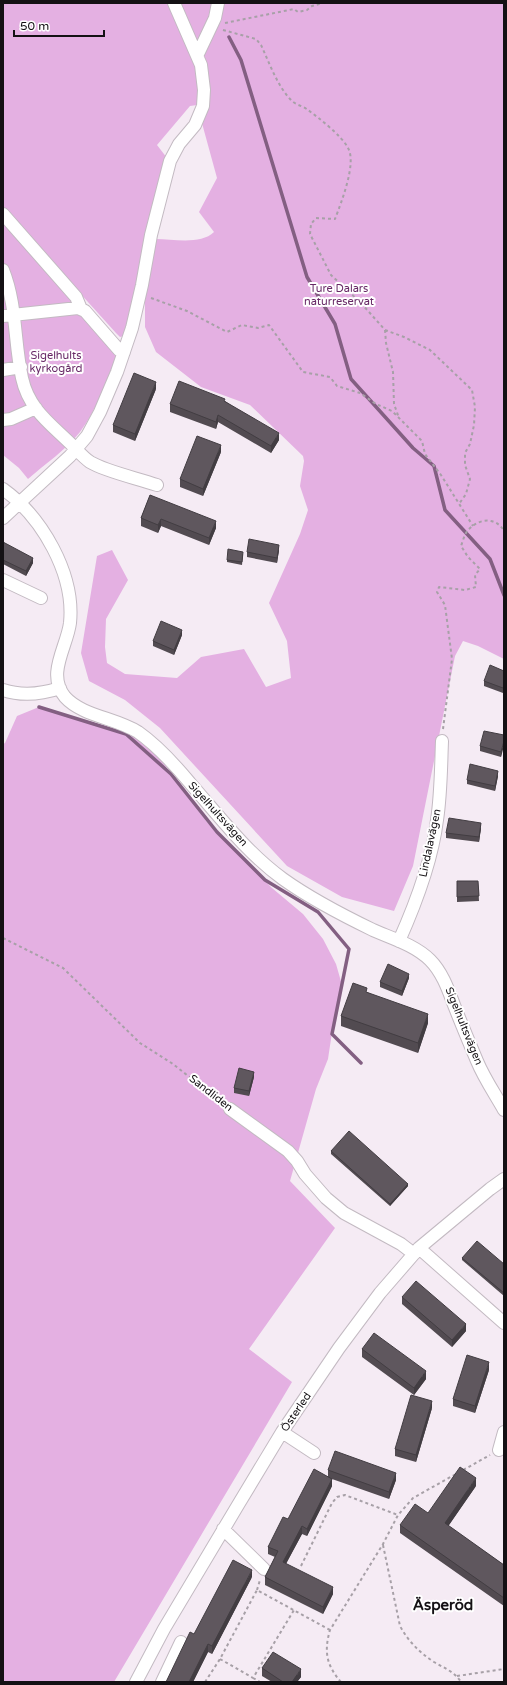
<svg xmlns="http://www.w3.org/2000/svg" width="507" height="1685" viewBox="0 0 507 1685" font-family="'Varela Round',sans-serif">
	<rect width="100%" height="100%" fill="#f5ebf4"/>
	<path fill="#e4b0e2" d="M3 3H504V659L478 646 463 641 455 656 413 866 394 911 342 897 287 866 160 728 125 700 89 681 81 653 97 556 112 550 128 580 106 619 105 647 107 663 125 674 177 678 201 657 244 649 266 687 291 678 287 641 269 603 300 534 308 510 300 486 304 461 303 456 250 405 201 387 156 352 145 327V278L156 239C173 239 201 245 214 232L199 212 217 178 197 105 190 106 157 145 167 158 139 281 124 336 120 337 116 333 3 208Z
		M3 220 118 352C107 379 98 408 80 432 66 450 45 464 28 479L19 468 3 455Z
		M39 707 112 728 135 737 161 760 207 822 272 888 303 914 323 939 336 964 342 985 334 1019 328 1059 316 1089 290 1181 335 1228 249 1349 292 1382 114 1682H3V744L5 743 17 716Z"/>
	<g fill="none" stroke-linecap="round" stroke-linejoin="round">
		<path stroke="#835f82" stroke-width="3.5" d="M229 37 241 60 307 277 335 324 351 379 413 448 434 466 445 510 490 559 504 595
			M39 707 126 734 171 774 217 832 265 880 318 912 349 949 332 1034 361 1063"/>
		<defs>
			<path id="minor" d="M197 56 215 18 218 3
				M3 214 76 297 81 309
				M3 270C17 305 14 342 22 378 29 410 51 424 72 445 78 451 83 457 90 462 107 472 137 478 157 485
				M3 316 78 308 85 311 119 350 124 352
				M3 370 21 367
				M3 420 11 419 36 408
				M3 489C42 517 75 574 70 623 67 647 46 674 65 697 82 716 116 718 138 732 158 746 175 765 190 783 219 816 247 853 283 879 311 899 342 915 373 930 391 938 415 945 430 960 442 972 448 989 454 1005 461 1023 469 1042 477 1061 484 1078 495 1094 504 1110
				M3 518 70 456 87 436 100 412 117 372 132 328 142 285 151 235 170 161 179 144 195 125 203 106 204 90 201 65 174 3
				M3 580 41 598
				M3 690C21 696 42 694 60 688
				M399 941C416 903 432 861 437 820 441 794 441 767 442 741
				M230 1109 288 1151 297 1161 305 1174 326 1198 344 1213 401 1244 414 1254
				M419 1248 504 1323
				M282 1432 314 1453
				M499 1450 504 1432
				M223 1529 264 1569
				M136 1682 164 1629 238 1505 282 1432 339 1348 380 1293 419 1248 490 1189 504 1179
				M162 1682 181 1642"/>
		</defs>
		<use href="#minor" stroke="#c3bac2" stroke-width="14"/>
		<path stroke="#a7a0a7" stroke-width="2" stroke-dasharray="3 3" stroke-linecap="butt" d="M225 23 294 9 298 12 307 10 312 6 323 3
			M223 30 256 39 261 45C270 64 277 86 292 101 296 105 303 106 308 110 319 118 342 136 348 148 357 163 341 203 335 219L316 218 311 224 310 234 331 275 361 303 385 330 386 343 393 372 394 404 399 418
			M151 298 187 311 227 332 242 325 258 328 269 325 303 372 330 377 337 386 360 393 376 404 392 411 422 441 425 454 441 475 473 526
			M385 330 404 337 430 350 472 390 475 407 474 425 470 444 465 453V465L470 479 466 494 459 504
			M443 729 452 659 445 605 437 592 439 587 465 590 476 587 475 575 480 569 468 557 461 546C463 541 465 532 469 529 480 518 496 517 504 531
			M3 938 63 968 140 1043 173 1064 221 1102
			M383 1545 400 1626C408 1641 419 1652 434 1662 444 1668 455 1672 461 1682
			M301 1566 332 1503 337 1497 345 1495 398 1515
			M257 1590 260 1580
			M220 1659 253 1678 294 1610
			M457 1676 504 1669
			M253 1678 260 1682
			M205 1682 220 1659 257 1590 330 1630
			M341 1682C326 1665 324 1651 330 1630L383 1544 398 1515 413 1498 490 1455"/>
		<use href="#minor" stroke="#fff" stroke-width="12"/>
	</g>
	<path fill="#524b51" d="M156 389 135 441 113 432V425Z
		M225 401 279 440 271 453 218 422 216 429 170 412V404Z
		M221 452 203 496 180 487V479Z
		M150 495 216 528 209 545 161 526 158 533 141 526V518Z
		M3 542 33 563 26 576 3 564Z
		M279 550 277 563 247 557V552Z
		M243 554 242 565 227 562V560Z
		M182 635 174 655 153 646V641Z
		M504 671 503 693 484 686V681Z
		M504 735 501 757 480 751V746Z
		M498 776 495 791 467 784V780Z
		M481 828 479 842 446 838V833Z
		M457 881H478L479 901 457 902Z
		M409 978 402 996 380 987V982Z
		M367 992 428 1023 418 1053 341 1026V1016Z
		M254 1077 249 1096 234 1093V1088Z
		M331 1151 408 1186 390 1206 331 1154Z
		M462 1258 504 1264V1296L462 1260Z
		M402 1297 466 1331 452 1347 402 1304Z
		M362 1349 426 1379 414 1395 362 1357Z
		M489 1370 475 1413 453 1406V1399Z
		M432 1408 416 1462 395 1456V1449Z
		M328 1470 396 1480 389 1499 332 1479V1486L307 1536 302 1534 286 1564 333 1594 323 1614 265 1585V1577L275 1557 268 1554V1547L288 1519 328 1476Z
		M476 1486 448 1526 504 1565V1606L400 1533V1525L428 1513Z
		M252 1577 212 1654 208 1652 193 1682H166L194 1634Z
		M262 1668 301 1677 297 1682H272L262 1676Z"/>
	<path fill="#423d42" d="M156 382V389L135 441V434Z
		M218 415V422L216 429V422Z
		M279 433V440L271 453V446Z
		M221 445V452L203 496V489Z
		M161 519V526L158 533V525Z
		M216 521V528L209 545V538Z
		M279 545V550L277 563V558Z
		M33 558V563L26 576V571Z
		M182 630V635L174 655V650Z
		M504 741V746L501 757V752Z
		M498 771V776L495 791V786Z
		M481 823V828L479 842V837Z
		M409 974V978L402 996V991Z
		M428 1014V1023L418 1053V1043Z
		M254 1072V1077L249 1096V1091Z
		M408 1184V1186L390 1206V1204Z
		M466 1324V1331L452 1347V1340Z
		M489 1362V1370L475 1413V1406Z
		M426 1371V1379L414 1395V1388Z
		M432 1401V1408L416 1462V1455Z
		M396 1473V1480L389 1499V1492Z
		M476 1478V1486L445 1531V1523Z
		M332 1479V1486L307 1536V1529Z
		M302 1526V1534L283 1569V1562Z
		M252 1570V1577L212 1654V1646Z
		M333 1587V1594L323 1614V1607Z
		M208 1644V1652L193 1682H189Z
		M301 1669V1677L297 1682H292Z"/>
	<path fill="#5f575e" stroke="#423d42" d="M134 373 156 382 135 434 113 425Z
		M179 381 225 399 224 401 279 433 271 446 218 415 216 422 170 404Z
		M197 436 221 445 203 489 180 479Z
		M150 495 216 521 209 538 161 519 158 525 141 518Z
		M249 539 279 545 277 558 247 552Z
		M3 542 33 558 26 571 3 560Z
		M228 549 243 552 242 562 227 560Z
		M161 621 182 630 174 650 153 641Z
		M490 665 504 671V686L503 688 484 681Z
		M484 731 504 735V741L501 752 480 746Z
		M470 764 498 771 495 786 467 780Z
		M449 818 481 823 479 837 446 833Z
		M457 881H478L479 896 457 897Z
		M388 964 409 974 402 991 380 982Z
		M353 983 367 988 366 992 428 1014 418 1043 341 1016Z
		M239 1068 254 1072 249 1091 234 1088Z
		M349 1131 408 1184 390 1204 331 1151Z
		M477 1241 504 1264V1293L462 1258Z
		M416 1281 466 1324 452 1340 402 1297Z
		M374 1333 426 1371 414 1388 362 1349Z
		M467 1355 489 1362 475 1406 453 1399Z
		M411 1395 432 1401 416 1455 395 1449Z
		M335 1451 396 1473 389 1492 328 1470Z
		M460 1467 476 1478 445 1523 504 1565V1598L400 1525 415 1504 428 1513Z
		M314 1469 332 1479 307 1529 302 1526 283 1562 333 1587 323 1607 265 1577 278 1551 268 1547 283 1517 288 1519Z
		M233 1560 252 1570 212 1646 208 1644 189 1682H166L190 1632 194 1634Z
		M273 1652 301 1669 292 1682H283L262 1668Z"/>
	<g text-anchor="middle" dominant-baseline="central" stroke-width="4" stroke-linejoin="round" paint-order="stroke">
		<g font-size="11" fill="#672866" stroke="#fff">
			<text x="339" y="288">Ture Dalars<tspan x="339" dy="13">naturreservat</tspan></text>
			<text x="56" y="355">Sigelhults<tspan x="56" dy="13">kyrkogård</tspan></text>
		</g>
		<g font-size="11" fill="#141114" stroke="#fff">
			<text transform="translate(218 814) rotate(48)">Sigelhultsvägen</text>
			<text transform="translate(430 843) rotate(-78)">Lindalavägen</text>
			<text transform="translate(464 1026) rotate(68)">Sigelhultsvägen</text>
			<text transform="translate(211 1093) rotate(38)">Sandliden</text>
			<text transform="translate(296 1412) rotate(-56)">Österled</text>
		</g>
		<g font-size="15" font-weight="bold" fill="#141114" stroke="#fff">
			<text x="443" y="1605">Äsperöd</text>
		</g>
	</g>
	<rect width="507" height="1685" fill="none" stroke="#141114" stroke-width="8"/>
	<path d="M14 30v6h90v-6" fill="none" stroke="#141114" stroke-width="2"/>
	<text x="20" y="30" font-size="12" fill="#141114" stroke="#ffffff" stroke-width="3" paint-order="stroke">50 m</text>
</svg>
